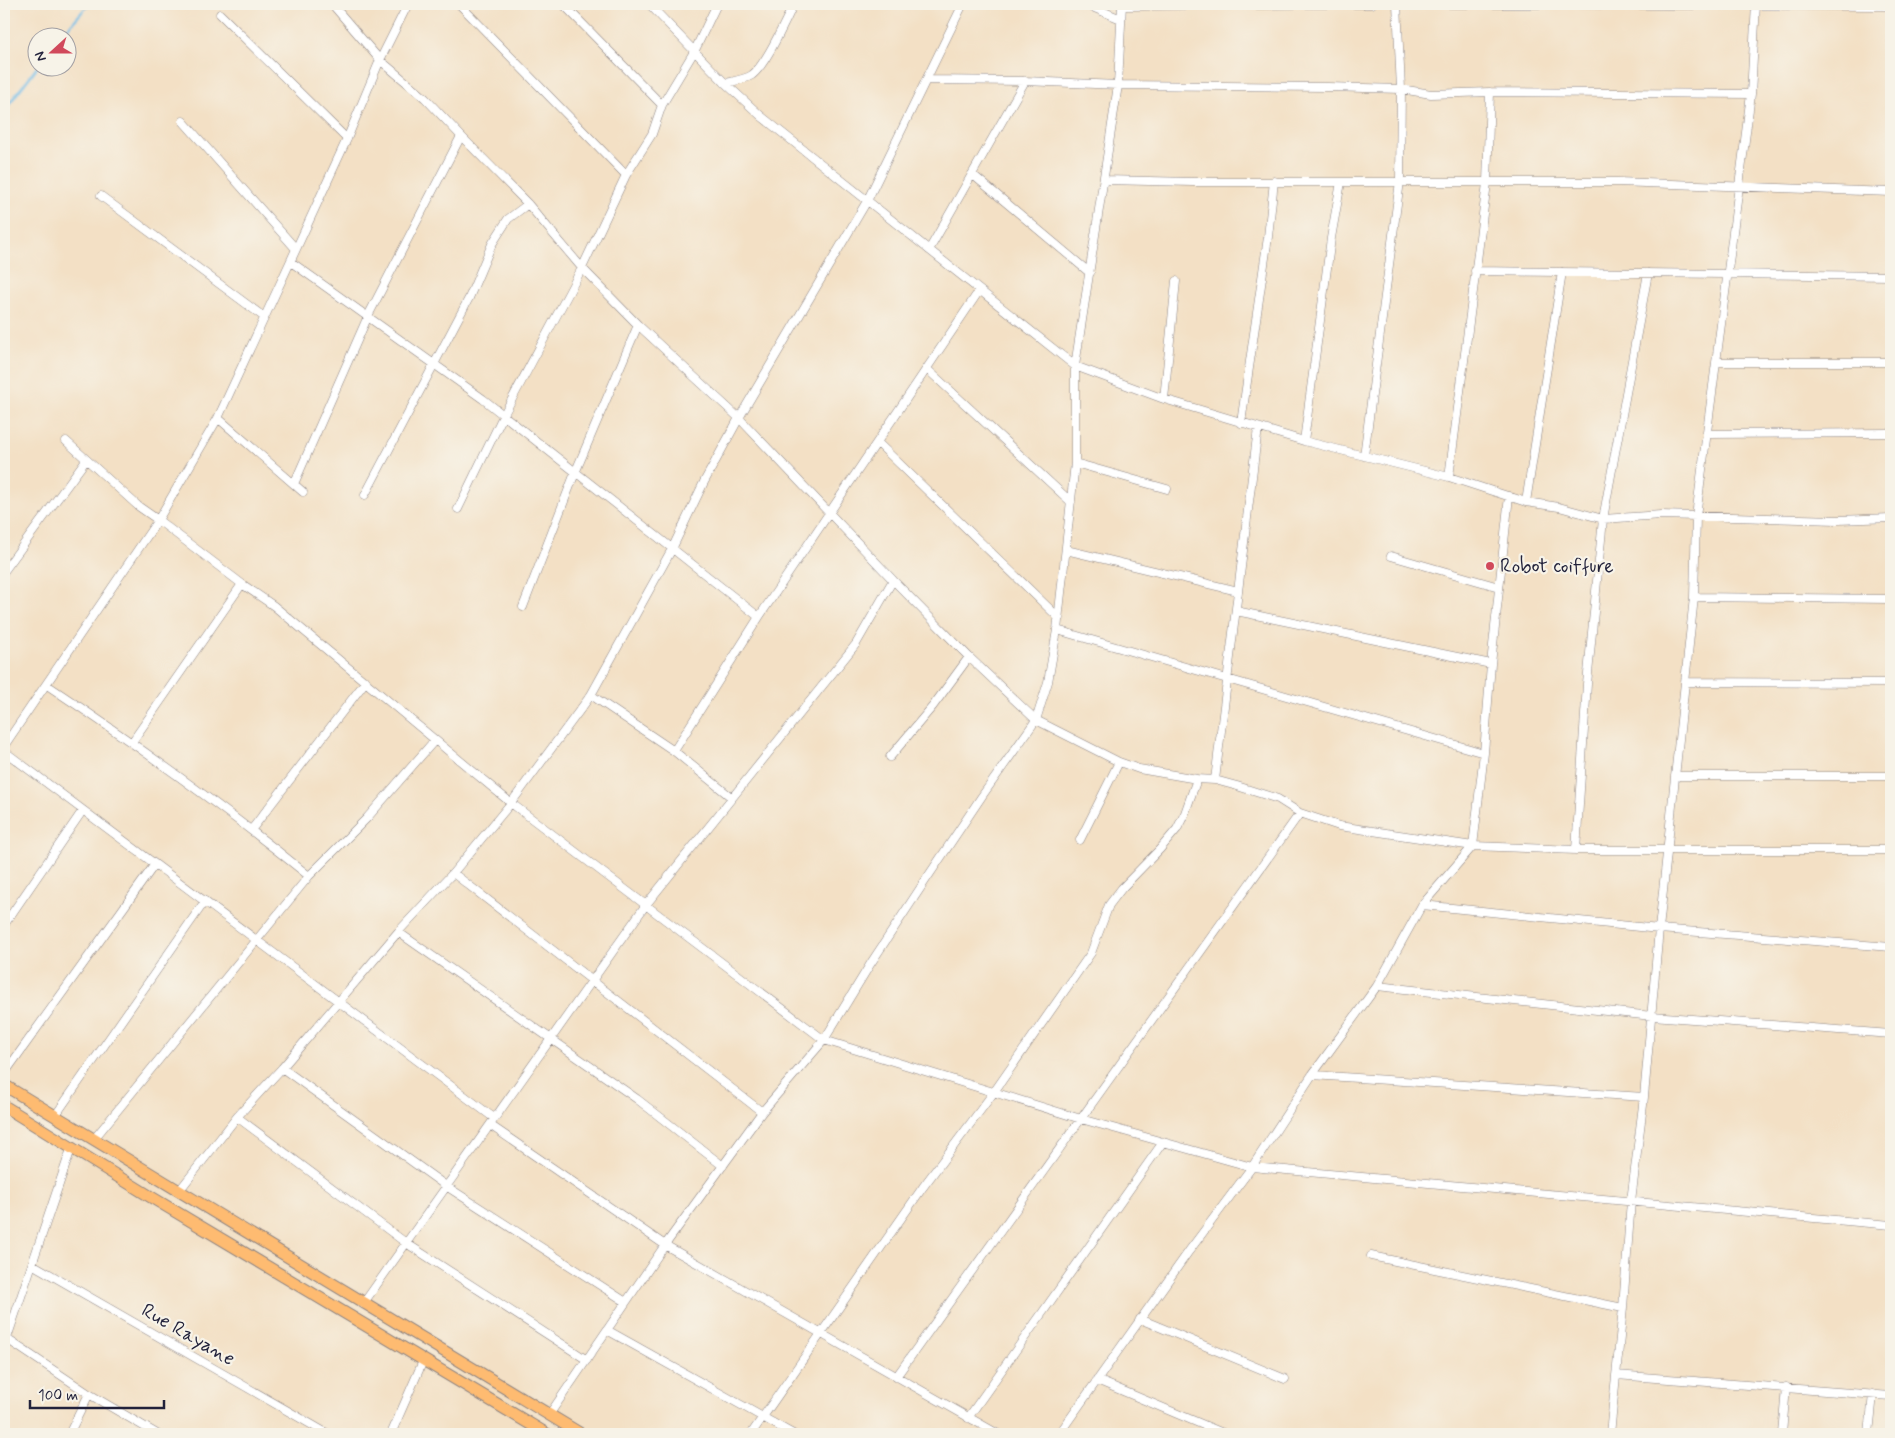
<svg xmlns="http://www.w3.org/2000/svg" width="1895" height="1438" viewBox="0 0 1895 1438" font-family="Mynerve,sans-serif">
	<rect width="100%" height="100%" fill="#f7f3e8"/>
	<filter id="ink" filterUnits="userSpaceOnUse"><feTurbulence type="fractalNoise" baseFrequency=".02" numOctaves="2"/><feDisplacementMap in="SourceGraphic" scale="10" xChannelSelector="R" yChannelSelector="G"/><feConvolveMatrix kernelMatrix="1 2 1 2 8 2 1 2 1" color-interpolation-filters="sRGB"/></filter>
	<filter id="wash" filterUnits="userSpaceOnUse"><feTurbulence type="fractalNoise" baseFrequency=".0096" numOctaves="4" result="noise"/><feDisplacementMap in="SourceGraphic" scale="20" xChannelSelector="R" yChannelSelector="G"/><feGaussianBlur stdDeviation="1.12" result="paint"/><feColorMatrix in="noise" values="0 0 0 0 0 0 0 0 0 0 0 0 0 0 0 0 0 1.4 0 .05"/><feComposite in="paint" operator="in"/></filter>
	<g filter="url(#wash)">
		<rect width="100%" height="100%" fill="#f3e0c5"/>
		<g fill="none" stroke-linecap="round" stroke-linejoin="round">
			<path stroke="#6dbbe7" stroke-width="2.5" d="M59 38 89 4
				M4 115 9 104 38 66"/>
		</g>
	</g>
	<g filter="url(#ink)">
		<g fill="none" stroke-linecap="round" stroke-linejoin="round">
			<defs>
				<path id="street" d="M332 4 380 60 425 98 461 136 528 204 582 268 638 325 739 418 893 580 969 657 1036 720 1119 762 1139 769 1197 779 1215 780 1237 786 1278 799 1300 813 1339 826 1473 846 1484 753 1491 664 1509 496
					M459 4 626 175
					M563 4 662 105
					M649 4 725 83 761 116 1075 366 1164 399 1304 441 1449 477 1526 502 1559 507 1603 519 1661 515 1838 520 1891 518
					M1085 4 1121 19
					M1450 4 1891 6
					M1122 6 1372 4
					M220 14 347 139
					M926 80 1025 81 1118 85 1328 87 1401 89 1431 94 1490 92 1751 94
					M725 83C734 81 744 80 752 75 766 65 785 21 794 4
					M183 121 296 249
					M972 174 1090 273
					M1105 180 1193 182H1618L1891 192
					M101 196 264 317
					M929 250 1025 81
					M291 262 483 399 759 617
					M1475 271 1891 276
					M1716 362H1891
					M927 369 1071 502
					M1164 399 1176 281
					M218 418 303 492
					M1241 423 1268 237 1274 181
					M1707 434 1891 433
					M66 441 138 506 158 520 242 584
					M1304 441 1331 238 1341 182
					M878 443 1059 618
					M1364 456 1400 181 1401 89 1397 4
					M1075 463 1167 489
					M1449 477 1487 183 1490 92
					M294 484 368 316 461 136
					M365 495 469 298 492 244 508 219 528 204
					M1526 502 1562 272
					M458 509 503 416 582 268 626 175 652 134 662 105 695 50 717 4
					M1066 550 1238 591
					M1391 556 1499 587
					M4 571 86 460
					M1694 597 1891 599
					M523 607 575 473 638 325
					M1236 611 1491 664
					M1057 630 1484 753
					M1686 682 1891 683
					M47 685C137 745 225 808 309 876
					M591 695 674 751 731 797
					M132 742 242 584 274 606 511 803 824 1040 1081 1119 1252 1167 1891 1225
					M4 746 158 520 218 418 347 139 380 60 408 4
					M4 751 494 1118
					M674 751 759 617 979 291
					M890 757 933 706 969 657
					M1675 776H1891
					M1215 780 1258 428
					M252 829 366 681
					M1080 840 1119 762
					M1576 850 1587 684 1603 519 1648 273
					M453 873 762 1112
					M1422 905 1659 929 1891 947
					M4 925 83 810
					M398 932 637 1099 723 1166
					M1377 986 1652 1016 1891 1034
					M282 1068 446 1186 626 1302
					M4 1074 155 864
					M1312 1075 1644 1097
					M55 1116 205 901
					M237 1117 406 1243 587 1360
					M490 1125 665 1245 998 1434
					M94 1139 309 876 367 818 434 741
					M179 1191 237 1117 282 1068 398 932 453 873 511 803 591 695 672 549 704 482 739 418 867 201 963 4
					M1371 1256 1623 1308
					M32 1264 328 1434
					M363 1304 645 906 856 644 893 580
					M1140 1319 1285 1379
					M607 1330 793 1434
					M4 1337 89 1394 157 1434
					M4 1347 71 1149
					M1616 1375 1891 1396
					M896 1377 1300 813
					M1097 1380 1225 1434
					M549 1415 665 1245 762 1112 824 1040 871 963 927 878 982 796 1036 720 1048 682 1057 630 1075 463V366L1118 85 1122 4
					M968 1418 1163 1142
					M69 1434 89 1394
					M391 1434 423 1361
					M751 1434 923 1187 994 1092 1091 953 1109 905 1122 888 1160 849 1177 829 1185 813 1197 779
					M1059 1434 1189 1251 1252 1167 1312 1075 1377 986 1422 905 1473 846 1576 850H1891
					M1610 1434 1623 1308 1631 1201 1644 1097 1659 929 1694 597 1696 516 1751 94 1756 4
					M1782 1434 1786 1387
					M1869 1434 1873 1394"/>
				<path id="primary" d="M4 1085 581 1434
					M4 1106 151 1197 547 1434"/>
			</defs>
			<use href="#street" stroke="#8a8180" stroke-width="9"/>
			<use href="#primary" stroke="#8a8180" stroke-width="13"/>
			<use href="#street" stroke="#fff" stroke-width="8"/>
			<use href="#primary" stroke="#febb71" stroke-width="11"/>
		</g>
	</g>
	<circle fill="#d1495b" stroke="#f7f3e8" stroke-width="2" cx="1490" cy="566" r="5"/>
	<g text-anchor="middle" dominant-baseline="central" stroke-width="4.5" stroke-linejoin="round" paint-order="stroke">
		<g font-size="20" fill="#22223b" stroke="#f7f3e8" text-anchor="start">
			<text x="1500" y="566">Robot coiffure</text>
		</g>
		<g font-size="20" fill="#22223b" stroke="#f7f3e8">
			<text transform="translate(188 1335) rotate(30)">Rue Rayane</text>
		</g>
	</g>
	<rect width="1895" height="1438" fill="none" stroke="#f7f3e8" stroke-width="20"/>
	<g transform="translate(52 52) rotate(249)"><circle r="24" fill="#f7f3e8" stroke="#a29fa3"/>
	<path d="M0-4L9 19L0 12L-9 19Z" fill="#d1495b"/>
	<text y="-8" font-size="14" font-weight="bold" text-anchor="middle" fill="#22223b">N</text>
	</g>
	<path d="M30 1400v8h134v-8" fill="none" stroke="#22223b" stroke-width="2.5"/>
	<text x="38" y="1400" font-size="15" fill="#22223b" stroke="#f7f3e8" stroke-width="4" paint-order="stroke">100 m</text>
</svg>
